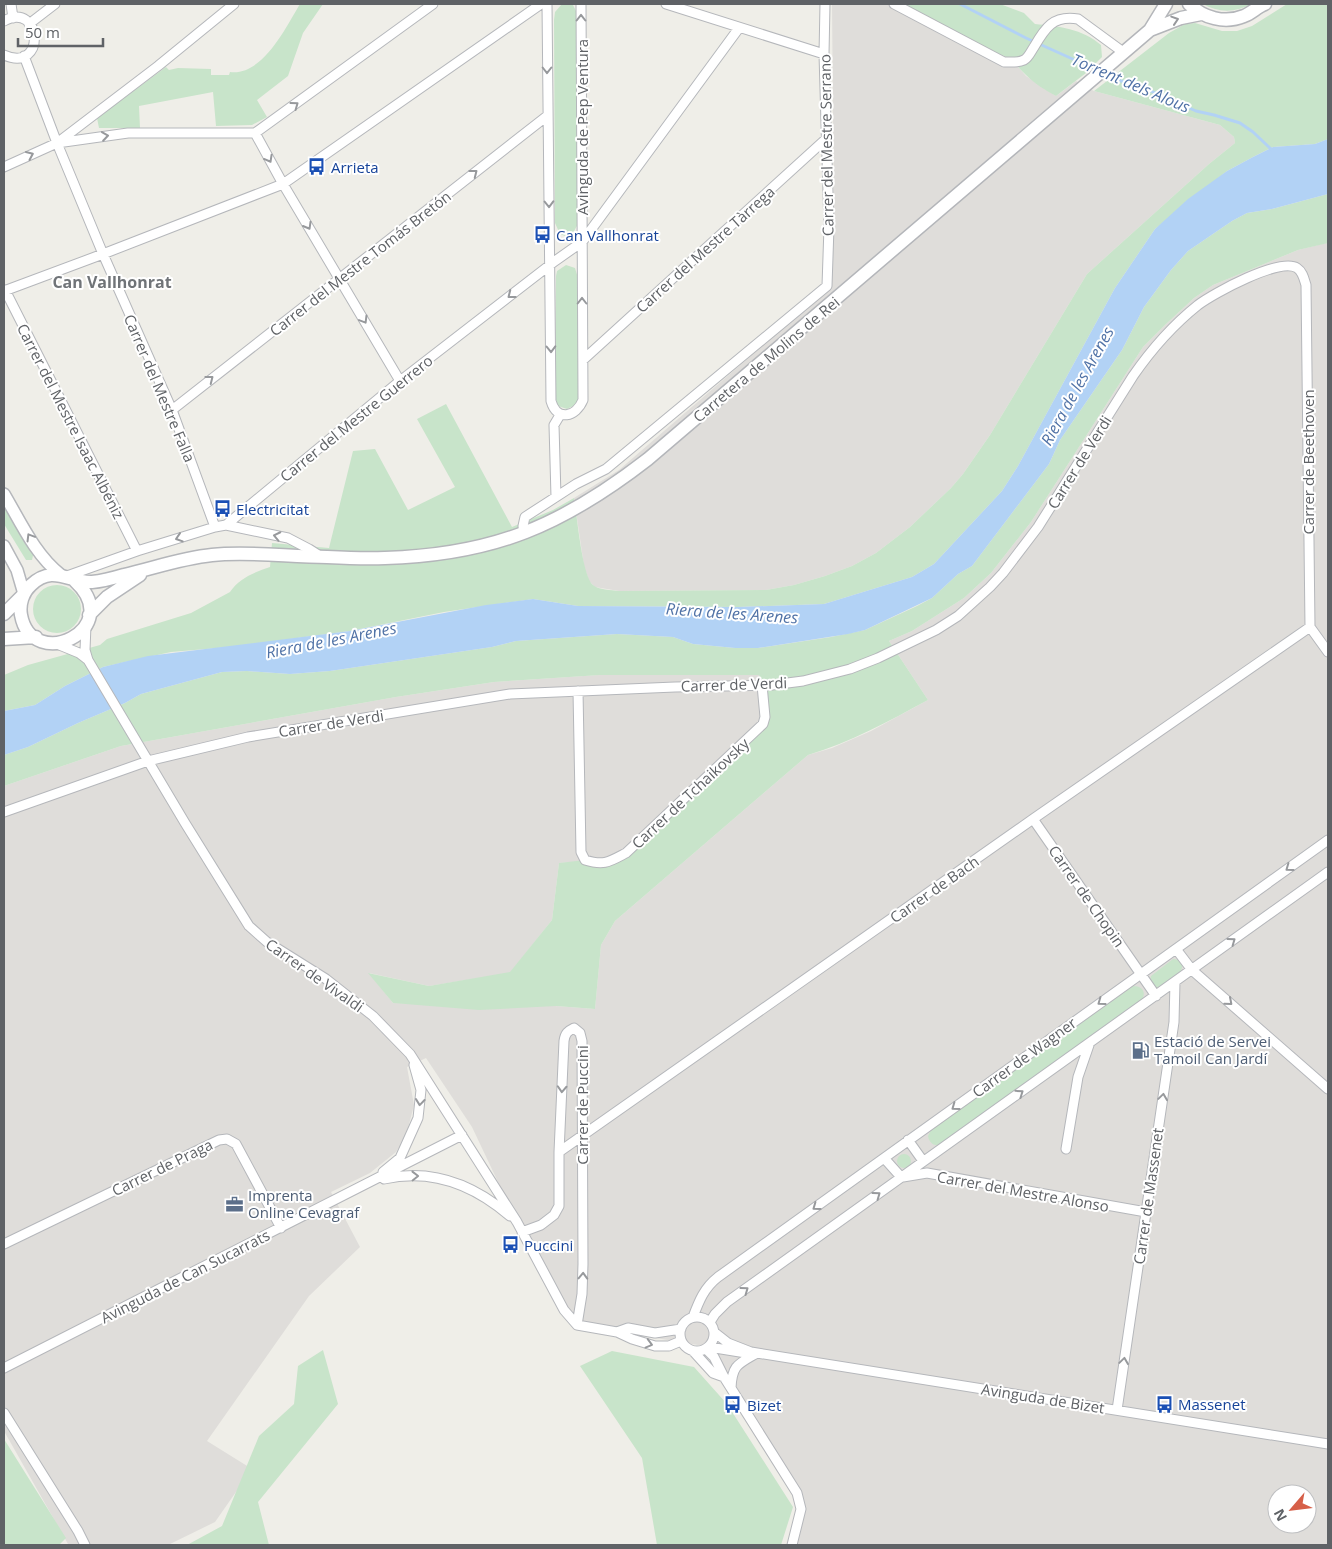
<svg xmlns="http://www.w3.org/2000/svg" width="1332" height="1549" viewBox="0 0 1332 1549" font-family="'Open Sans',sans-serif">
	<rect width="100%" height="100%" fill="#efeee8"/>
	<path fill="#dfddda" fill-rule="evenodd" d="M832 4H902L1001 55 1010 57 1026 76 1056 96 1076 81 1094 91 1220 125 1234 137 1235 143 1209 164 1087 274 990 435 963 474 951 488 910 527 876 553 852 566 825 576 794 585 766 590 619 591 595 587 589 581 584 566 574 498 619 470 798 315 830 286 834 224Z
		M1326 243H1328V1545H792L801 1509 797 1493 704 1346 577 1325 517 1222 472 1127 426 1058 407 1067 414 1105 406 1136 396 1152 370 1173 331 1192 360 1247 309 1296 207 1441 252 1469 215 1522 168 1545 68 1544 4 1431V786L121 746 396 697 494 682 599 675H759L762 685 763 724 611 860 559 863 552 920 510 973 429 986 369 973 393 1003 556 1006 595 1009 601 945 615 921 808 755 832 748 871 731 928 700 889 641 912 631 964 598 991 573 1031 522 1143 347 1166 324 1194 298 1213 285 1298 250ZM1277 1494H1307V1524H1277Z"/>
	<path fill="#c8e4ca" d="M300 4H323L303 33 288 76 257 100 267 117 252 125 216 126 213 92 139 106 140 128H99L97 118 166 67 169 70 178 68 211 69V75H229L230 72C263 76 286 27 300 4Z
		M562 4 573 5 577 13 578 224 573 233 565 236 560 234 555 223 554 20 555 12Z
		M902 4H1000L1024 13 1035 24C1058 26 1083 29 1101 45L1102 57 1086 73 1056 96C1045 90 1035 84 1026 75 1017 67 1013 58 1001 55Z
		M1203 4H1251C1235 13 1219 13 1203 4Z
		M1287 4H1328V139L1315 144 1273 147 1253 157 1227 171 1155 229 1115 288 1018 466 1002 491 934 564 912 577 824 604 738 607 578 606 533 599 444 612 350 631 229 647 171 652 125 662 103 667 65 686 35 705 4 711V675L28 665 100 645 107 639 191 613 230 592C239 578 255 572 270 567L272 543 329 548 353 451 375 449 408 510 455 487 417 419 446 404 512 527 553 510 574 498C577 515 582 576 593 585 599 590 611 590 619 591L766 590 794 585 825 576 852 566 876 553 910 527 951 488 963 474 990 435 1087 274 1209 164 1235 143 1234 137 1220 125 1094 91 1169 33 1185 24 1195 23 1222 31H1237L1252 26Z
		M1328 194V243L1298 250 1213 285 1194 298 1166 324 1143 347 1031 522 991 573 964 598 912 631 889 641 928 700C889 721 851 742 808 755L615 921 601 945 595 1009 556 1006 479 1010 393 1003 368 973 429 986 510 972 552 920 559 863 585 860H611L763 724 762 685 759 675H600L494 682 396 697 121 746 4 786V755L28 747 78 723 125 703 141 694 222 672 247 671 290 674 330 671 492 647 516 641 617 634 673 637 693 644 735 648H758L831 637 865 630 917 606 932 598 958 574 972 566 1049 464 1060 440 1122 350 1144 307 1171 270 1188 251 1232 221 1247 213 1272 209Z
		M566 265 575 268 578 278 579 401 577 404 567 409 558 406 555 401 556 276 557 271Z
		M4 500 34 551 32 560H26L4 524Z
		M33 609a24 24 0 1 1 48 0a24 24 0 1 1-48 0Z
		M1173 959 1180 960 1183 964 1181 971 1160 987H1153L1150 981 1151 976Z
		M1133 986C1143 986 1147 993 1141 1001L939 1145C933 1146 929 1142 928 1136L931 1130Z
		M897 1161a7 7 0 1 1 14 0a7 7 0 1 1-14 0Z
		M323 1350 338 1404 258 1502 269 1545H187L222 1526 259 1436 294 1404 298 1366Z
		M612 1351 694 1367 727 1404 793 1507 781 1545H657L642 1458 580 1366Z
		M4 1439 66 1538 59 1545H4Z"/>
	<path fill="#b2d2f5" d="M1328 139V194L1272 209 1247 213 1232 221 1188 251 1171 270 1144 307 1122 350 1060 440 1049 464 972 566 958 574 932 598 865 630 848 634 758 648H735L693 644 673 637 617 634 516 641 492 647 330 671 290 674 247 671 222 672 141 694 125 703 78 723 28 747 4 755V711L35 705 65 686 103 667 148 656 350 631 486 605 533 599 578 606 738 607 824 604 912 577 934 564 1002 491 1018 466 1115 288 1155 229 1188 199 1227 171 1253 157 1273 147 1315 144Z"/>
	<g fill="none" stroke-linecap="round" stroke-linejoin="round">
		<path stroke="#b2d2f5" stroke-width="3" d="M960 4 1026 38 1097 70
			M1105 74 1117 80 1137 85 1196 111 1214 115 1240 123 1253 132 1272 150"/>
		<defs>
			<path id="minor" d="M11 4 13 18
				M547 4 551 401C557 422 576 417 583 400L581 4
				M666 4 824 54
				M894 4 1004 62C1011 62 1018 63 1024 60 1029 57 1031 51 1034 47 1045 28 1053 15 1078 19L1123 52
				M4 21C42 0 47 74 4 55
				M29 24 55 4
				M24 56 57 143 103 254 172 410 215 527
				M255 133 283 184 400 381
				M57 143 128 133H255L433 4
				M4 167 57 143 158 66 234 4
				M5 290 137 551
				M4 291 103 254 283 184 541 4
				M583 360 827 138
				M172 410 547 116
				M556 497 554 425 560 415
				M226 525 288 538 309 549 320 556
				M524 533 523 526 525 517 576 484 606 469 827 286 829 227 824 54 825 4
				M67 576 137 551 215 527 226 525 400 381 555 261 582 242 739 28
				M86 625 85 650 88 660
				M57 644 79 653 88 660 185 823 249 926 267 942 326 979 373 1016 410 1054 517 1222 564 1310 577 1325 617 1332 632 1339 655 1346H669L681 1341
				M578 691 581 852 585 860C604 866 609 862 626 853L763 724 765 717 762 685
				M4 812 148 761 248 737 510 694 675 687 772 685 803 681 850 669 878 658 936 630 958 616 990 587 1003 573 1038 527 1133 376C1151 350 1173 325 1198 305 1214 293 1280 257 1297 268 1303 272 1304 279 1306 285L1310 627 1328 652
				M1033 819 1156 996
				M1176 949 1192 970 1328 1089
				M908 1140 923 1161
				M1066 1149 1078 1077 1089 1045
				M559 1152 1033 819 1310 627
				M884 1158 901 1177
				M383 1172 400 1158 418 1118 421 1090 414 1065
				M903 1177 927 1173 1146 1212
				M384 1179C432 1168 474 1185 510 1216
				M522 1232 541 1225 554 1215 559 1206V1152L564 1041C565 1033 568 1031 574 1028L580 1033 582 1041 583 1264 582 1294 577 1325
				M4 1244 219 1140 227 1139 236 1144 281 1228
				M680 1334a17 17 0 1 1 34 0a17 17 0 1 1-34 0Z
				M693 1317C699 1301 704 1288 718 1277L1328 840
				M710 1322 715 1314 727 1302 1328 872
				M617 1332 628 1328 655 1333 681 1329
				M714 1332 728 1343 751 1352 1328 1444
				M709 1347 746 1353
				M706 1349 714 1357 724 1377 797 1493 801 1509 792 1545
				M693 1351 713 1373 724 1377
				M4 1368 462 1135
				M731 1388C732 1365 738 1364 757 1353
				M1117 1410 1174 1022 1175 982
				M4 1413 78 1531 85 1545"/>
			<path id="tertiary" d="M4 494C20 521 35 555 61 575
				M4 546 17 570 24 594"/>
			<path id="secondary" d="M1189 4C1203 18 1225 24 1244 16 1252 13 1257 7 1265 4
				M1150 30 1166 4
				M75 581C127 629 32 674 21 615 19 604 23 592 31 585 53 564 69 583 92 582 103 581 114 578 124 575 154 568 182 558 212 555 250 551 289 557 327 557 346 558 366 559 385 558 494 555 563 525 648 459L1150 30 1181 18 1201 14
				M4 614 24 594
				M89 615 107 597 140 575
				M4 639 36 637"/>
		</defs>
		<use href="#minor" stroke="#b5b7bb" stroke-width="11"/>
		<use href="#tertiary" stroke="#b5b7bb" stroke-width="14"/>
		<use href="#secondary" stroke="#b4b6ba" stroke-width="15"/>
		<use href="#minor" stroke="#fff" stroke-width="9"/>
		<use href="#tertiary" stroke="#fff" stroke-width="11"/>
		<use href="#secondary" stroke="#fff" stroke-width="12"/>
	</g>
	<defs><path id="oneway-chevron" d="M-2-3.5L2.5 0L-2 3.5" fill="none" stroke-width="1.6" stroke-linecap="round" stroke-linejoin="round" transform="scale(1.25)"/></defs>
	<g stroke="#97999c">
		<use href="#oneway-chevron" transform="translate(581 18) rotate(-90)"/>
		<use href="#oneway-chevron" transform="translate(1175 20) rotate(-18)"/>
		<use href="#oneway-chevron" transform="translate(547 70) rotate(90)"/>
		<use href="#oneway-chevron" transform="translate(295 105) rotate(-36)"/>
		<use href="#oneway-chevron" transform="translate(105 136) rotate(-8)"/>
		<use href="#oneway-chevron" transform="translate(30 155) rotate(-24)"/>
		<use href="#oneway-chevron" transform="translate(269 159) rotate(61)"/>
		<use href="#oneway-chevron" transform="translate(474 173) rotate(-38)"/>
		<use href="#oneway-chevron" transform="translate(549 204) rotate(89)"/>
		<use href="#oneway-chevron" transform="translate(308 226) rotate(60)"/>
		<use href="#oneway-chevron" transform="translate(511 295) rotate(142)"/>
		<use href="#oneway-chevron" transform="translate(582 301) rotate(-90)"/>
		<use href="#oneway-chevron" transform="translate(364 320) rotate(59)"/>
		<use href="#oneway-chevron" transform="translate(551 349) rotate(89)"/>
		<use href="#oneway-chevron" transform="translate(210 379) rotate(-38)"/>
		<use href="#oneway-chevron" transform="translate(277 536) rotate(-168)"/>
		<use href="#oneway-chevron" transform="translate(30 537) rotate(-121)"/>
		<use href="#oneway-chevron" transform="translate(179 538) rotate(162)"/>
		<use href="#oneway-chevron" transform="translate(1289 868) rotate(144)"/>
		<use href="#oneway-chevron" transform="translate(1232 941) rotate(-36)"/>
		<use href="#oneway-chevron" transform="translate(1101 1002) rotate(144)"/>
		<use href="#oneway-chevron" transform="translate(1229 1002) rotate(41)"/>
		<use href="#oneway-chevron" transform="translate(562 1089) rotate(93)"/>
		<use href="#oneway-chevron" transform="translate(1020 1093) rotate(-35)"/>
		<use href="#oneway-chevron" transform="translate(1163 1097) rotate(-82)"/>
		<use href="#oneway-chevron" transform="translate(420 1102) rotate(96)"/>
		<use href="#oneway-chevron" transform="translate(955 1107) rotate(144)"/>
		<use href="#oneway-chevron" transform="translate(415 1176) rotate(-1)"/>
		<use href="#oneway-chevron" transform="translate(877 1195) rotate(-36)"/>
		<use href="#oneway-chevron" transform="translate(816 1207) rotate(144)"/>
		<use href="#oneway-chevron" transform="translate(583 1276) rotate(-88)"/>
		<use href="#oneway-chevron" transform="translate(745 1290) rotate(-36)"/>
		<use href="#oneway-chevron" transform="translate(649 1344) rotate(15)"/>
		<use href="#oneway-chevron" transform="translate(1124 1361) rotate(-82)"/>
	</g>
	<defs>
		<symbol id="bus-bare" viewBox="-9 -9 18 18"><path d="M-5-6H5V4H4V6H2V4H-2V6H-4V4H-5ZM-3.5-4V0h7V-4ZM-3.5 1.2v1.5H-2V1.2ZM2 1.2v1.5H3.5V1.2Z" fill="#1a4fb4" stroke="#fff" stroke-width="2.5" paint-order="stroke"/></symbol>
		<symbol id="fuel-bare" viewBox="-9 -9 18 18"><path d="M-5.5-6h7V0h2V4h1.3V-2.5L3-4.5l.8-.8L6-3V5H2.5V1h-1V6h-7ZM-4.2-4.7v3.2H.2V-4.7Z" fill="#5c6f8a" stroke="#fff" stroke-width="2.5" paint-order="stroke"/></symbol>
		<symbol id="office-bare" viewBox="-9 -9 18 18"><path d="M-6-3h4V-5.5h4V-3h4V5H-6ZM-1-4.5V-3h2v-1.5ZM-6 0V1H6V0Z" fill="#5c6f8a" stroke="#fff" stroke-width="2.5" paint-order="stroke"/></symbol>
	</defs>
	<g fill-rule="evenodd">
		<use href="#bus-bare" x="304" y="154" width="25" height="25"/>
		<use href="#bus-bare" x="530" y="222" width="25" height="25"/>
		<use href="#bus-bare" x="210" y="496" width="25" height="25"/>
		<use href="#fuel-bare" x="1128" y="1038" width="25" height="25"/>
		<use href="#office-bare" x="222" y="1192" width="25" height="25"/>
		<use href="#bus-bare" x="498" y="1232" width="25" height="25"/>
		<use href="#bus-bare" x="1152" y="1392" width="25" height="25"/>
		<use href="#bus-bare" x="720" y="1392" width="25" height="25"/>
	</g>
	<g text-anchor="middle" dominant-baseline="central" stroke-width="4" stroke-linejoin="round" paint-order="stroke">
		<g font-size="15" fill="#5f6266" stroke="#fff">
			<text transform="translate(582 127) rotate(-90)">Avinguda de Pep Ventura</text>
			<text transform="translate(826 145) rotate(-91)">Carrer del Mestre Serrano</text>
			<text transform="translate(705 249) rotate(-42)">Carrer del Mestre Tàrrega</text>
			<text transform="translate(360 263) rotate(-38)">Carrer del Mestre Tomás Bretón</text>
			<text transform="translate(766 359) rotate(-40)">Carretera de Molins de Rei</text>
			<text transform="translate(160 388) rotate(67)">Carrer del Mestre Falla</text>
			<text transform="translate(356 418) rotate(-39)">Carrer del Mestre Guerrero</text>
			<text transform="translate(71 421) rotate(63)">Carrer del Mestre Isaac Albéniz</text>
			<text transform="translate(1079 462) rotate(-58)">Carrer de Verdi</text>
			<text transform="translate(1308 462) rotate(-90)">Carrer de Beethoven</text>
			<text transform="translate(734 684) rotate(-2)">Carrer de Verdi</text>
			<text transform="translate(331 723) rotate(-9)">Carrer de Verdi</text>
			<text transform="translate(690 793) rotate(-43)">Carrer de Tchaikovsky</text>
			<text transform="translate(934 889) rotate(-35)">Carrer de Bach</text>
			<text transform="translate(1087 896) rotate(55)">Carrer de Chopin</text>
			<text transform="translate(315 975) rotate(35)">Carrer de Vivaldi</text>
			<text transform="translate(1024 1057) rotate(-36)">Carrer de Wagner</text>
			<text transform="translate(582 1105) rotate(-90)">Carrer de Puccini</text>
			<text transform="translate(162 1167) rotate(-26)">Carrer de Praga</text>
			<text transform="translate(1023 1191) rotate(10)">Carrer del Mestre Alonso</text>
			<text transform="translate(1148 1196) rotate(-82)">Carrer de Massenet</text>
			<text transform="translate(185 1276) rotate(-27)">Avinguda de Can Sucarrats</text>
			<text transform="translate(1043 1398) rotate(9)">Avinguda de Bizet</text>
		</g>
		<g font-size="15" fill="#164399" stroke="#fff" text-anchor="start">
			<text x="331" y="167">Arrieta</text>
			<text x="556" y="235">Can Vallhonrat</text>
			<text x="236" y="509">Electricitat</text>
			<text x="524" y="1245">Puccini</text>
			<text x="1178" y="1404">Massenet</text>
			<text x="747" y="1405">Bizet</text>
		</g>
		<g font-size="15" fill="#4e5e75" stroke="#fff" text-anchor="start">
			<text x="1154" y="1041">Estació de Servei<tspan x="1154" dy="17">Tamoil Can Jardí</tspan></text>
			<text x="248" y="1195">Imprenta<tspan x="248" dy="17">Online Cevagraf</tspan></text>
		</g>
		<g font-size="16" font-style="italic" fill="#5072a6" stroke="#fff">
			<text transform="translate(1131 83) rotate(23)">Torrent dels Alous</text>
			<text transform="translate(1077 386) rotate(-61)">Riera de les Arenes</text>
			<text transform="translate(732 613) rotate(4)">Riera de les Arenes</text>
			<text transform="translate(331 640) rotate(-11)">Riera de les Arenes</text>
		</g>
		<g font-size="16" font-weight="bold" fill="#707478" stroke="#fff">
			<text x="112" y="282">Can Vallhonrat</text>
		</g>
	</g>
	<rect width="1332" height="1549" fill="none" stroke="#5f6266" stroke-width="10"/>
	<g transform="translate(1292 1509) rotate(242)"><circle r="24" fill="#ffffff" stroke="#bfc0c2"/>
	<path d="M0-4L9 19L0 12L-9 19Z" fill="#d65f48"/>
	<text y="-8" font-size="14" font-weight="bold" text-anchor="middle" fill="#5f6266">N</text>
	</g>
	<path d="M18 38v8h85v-8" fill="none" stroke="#5f6266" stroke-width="2.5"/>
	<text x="25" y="38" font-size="15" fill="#5f6266" stroke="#ffffff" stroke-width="4" paint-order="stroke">50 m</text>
</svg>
